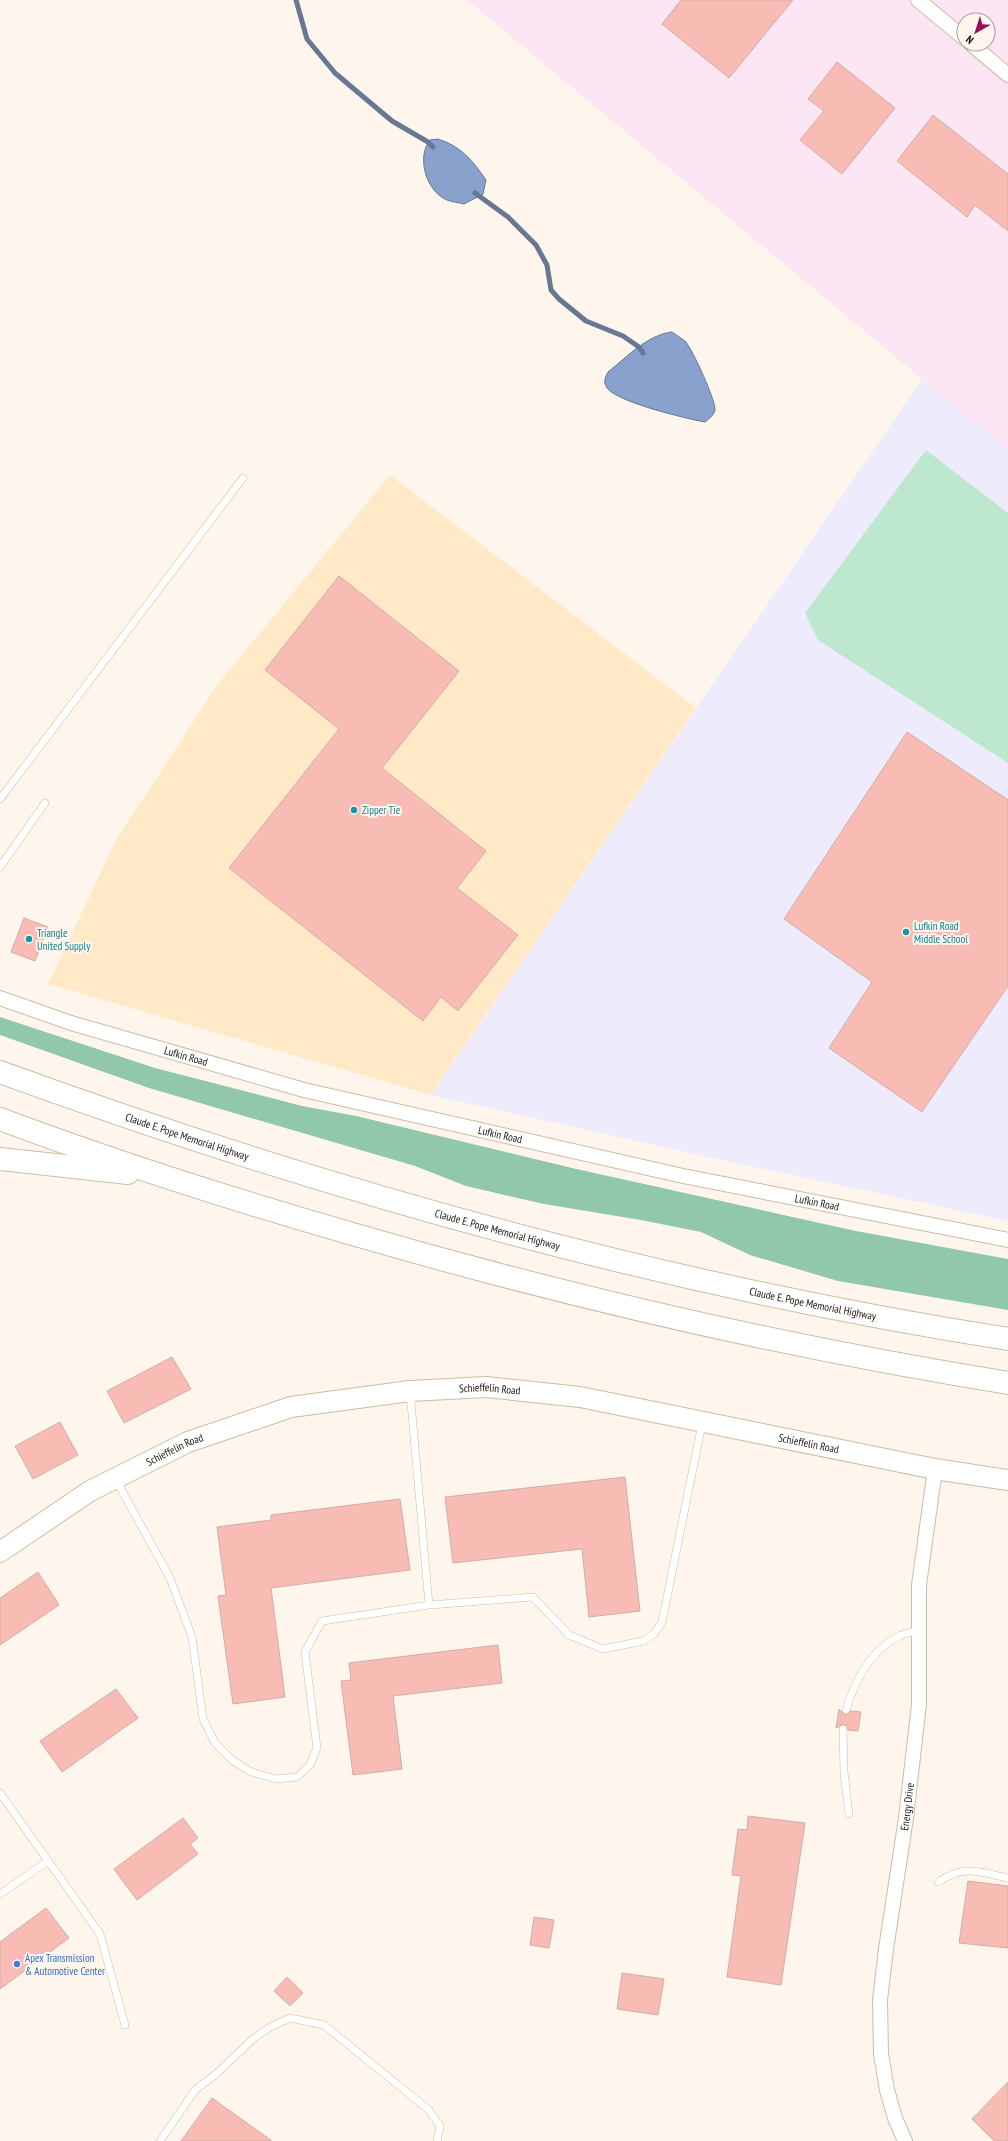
<svg xmlns="http://www.w3.org/2000/svg" width="1008" height="2141" viewBox="0 0 1008 2141" font-family="'PT Sans Narrow',sans-serif">
	<rect width="100%" height="100%" fill="#fef6ec"/>
	<path fill="#fce6f4" fill-rule="evenodd" d="M467 0H1008V450L922 379ZM964 20H988V44H964Z"/>
	<path fill="#ffe9c7" d="M390 475 696 708 431 1095 48 984 116 840 218 684Z"/>
	<path fill="#eeebfd" d="M922 379 1008 450V1221L717 1159 431 1095Z"/>
	<path fill="#bee7d0" d="M926 450 1008 513V763L818 640 805 613Z"/>
	<path fill="#91c8ab" d="M0 1017 155 1068 302 1106 356 1116 572 1168 856 1231 1008 1259V1310L838 1281 750 1255 701 1232 641 1220 544 1204 466 1186 415 1166 149 1088 0 1035Z"/>
	<path fill="#89a1cd" stroke="#687793" d="M438 139C461 146 473 161 486 180L483 194 464 204C457 202 449 202 443 198 425 187 417 156 430 140Z
		M672 332C676 335 681 338 685 341 692 348 716 401 715 410 714 415 709 419 705 422 688 419 611 401 606 386 603 381 606 376 608 372 627 357 647 335 672 332Z"/>
	<g fill="none" stroke-linecap="round" stroke-linejoin="round">
		<path stroke="#687793" stroke-width="5" d="M296 0 307 39 335 73 392 121 428 142 433 147
			M475 193 508 217 536 245 547 265 551 290 559 299 586 321 623 336 639 347 643 353"/>
	</g>
	<path fill="#f8bcb4" stroke="#cfada8" d="M681 0H793L729 78 662 24Z
		M837 62 895 108 842 174 800 140 824 111 808 99Z
		M933 115 1008 174V231L975 205 967 217 897 161Z
		M339 576 459 671 382 768 486 851 457 888 518 935 458 1011 441 997 423 1021 229 868 339 729 265 670Z
		M907 732 1008 800V986L922 1112 829 1048 872 982 784 919Z
		M24 918 48 927 35 961 11 952Z
		M172 1357 191 1389 124 1423 107 1391Z
		M60 1422 78 1455 33 1479 15 1446Z
		M625 1477 640 1611 589 1617 582 1549 453 1563 445 1497Z
		M400 1499 410 1570 271 1588 285 1697 233 1704 218 1596 226 1595 217 1527 271 1520V1515Z
		M38 1572 59 1605 0 1645V1598Z
		M498 1645 502 1683 393 1696 402 1769 353 1775 341 1681 351 1680 349 1663Z
		M116 1689 138 1718 62 1772 40 1741Z
		M839 1709 845 1715 851 1711 861 1712 858 1731 848 1730 847 1726 843 1724 836 1728Z
		M748 1816 805 1823 781 1985 727 1977 741 1876 732 1875 738 1829 747 1830Z
		M183 1818 198 1838 190 1844 198 1854 137 1900 114 1869Z
		M968 1881 1008 1886V1948L959 1943Z
		M46 1908 69 1938 0 1989V1942Z
		M534 1917 554 1920 549 1948 530 1945Z
		M622 1973 664 1979 658 2015 617 2009Z
		M287 1977 303 1993 290 2006 274 1991Z
		M1008 2082V2141H994L972 2119Z
		M212 2098 272 2141H181Z"/>
	<g fill="none" stroke-linecap="round" stroke-linejoin="round">
		<defs>
			<path id="lane" d="M0 799 243 478
				M0 867 45 803
				M116 1480 170 1578 192 1637 203 1719 215 1743 232 1760 251 1772 276 1779 297 1777 310 1765 317 1748 305 1652 322 1621 429 1605 410 1392
				M429 1605 533 1597 569 1635 603 1649 643 1641 654 1634 662 1622 702 1424
				M846 1710C855 1680 871 1649 901 1635 906 1633 913 1632 919 1631
				M843 1729 844 1772 849 1814
				M0 1793 100 1934 125 2025
				M938 1882C965 1864 979 1872 1008 1878
				M0 1894 48 1861
				M160 2141 196 2089 215 2075 253 2039 270 2027 290 2018 324 2025 429 2110 440 2126 437 2141"/>
			<g id="street">
				<path d="M918 0 964 38"/>
				<path d="M971 44 1008 75"/>
				<path id="s1" d="M0 998 71 1023 304 1090 683 1176 1008 1240"/>
				<path id="s2" d="M905 2141 895 2118 887 2090 881 2054 880 2000 886 1949 906 1818 919 1704V1585L935 1469"/>
			</g>
			<g id="secondary">
				<path id="s3" d="M0 1552 90 1491 188 1442 291 1407 410 1391 486 1387 580 1397 935 1469 1008 1480"/>
			</g>
			<g id="highway">
				<path id="s4" d="M0 1072C327 1191 664 1285 1008 1339"/>
				<path d="M0 1119C115 1162 231 1199 349 1233 565 1296 785 1347 1008 1383"/>
				<path d="M0 1159 128 1173"/>
			</g>
		</defs>
		<use href="#lane" stroke="#cebca2" stroke-width="8"/>
		<use href="#street" stroke="#cebca2" stroke-width="16"/>
		<use href="#secondary" stroke="#cebca2" stroke-width="22"/>
		<use href="#highway" stroke="#cebca2" stroke-width="24"/>
		<use href="#lane" stroke="#fff" stroke-width="7"/>
		<use href="#street" stroke="#fff" stroke-width="14"/>
		<use href="#secondary" stroke="#fff" stroke-width="20"/>
		<use href="#highway" stroke="#fff" stroke-width="22"/>
	</g>
	<g fill="#0f9aa8" stroke="#fef6ec" stroke-width="1.5">
		<circle cx="354" cy="810" r="4"/>
		<circle cx="906" cy="932" r="4"/>
		<circle cx="29" cy="939" r="4"/>
	</g>
	<circle fill="#3f7fe0" stroke="#fef6ec" stroke-width="1.5" cx="17" cy="1964" r="4"/>
	<g text-anchor="middle" dominant-baseline="central" stroke-width="4" stroke-linejoin="round" paint-order="stroke">
		<g font-size="11" fill="#0d838f" stroke="#fef6ec" text-anchor="start">
			<text x="362" y="810">Zipper Tie</text>
			<text x="914" y="926">Lufkin Road<tspan x="914" dy="13">Middle School</tspan></text>
			<text x="37" y="933">Triangle<tspan x="37" dy="13">United Supply</tspan></text>
		</g>
		<g font-size="11" fill="#1c160d" stroke="#fef6ec">
			<text stroke="none"><textPath href="#s1" startOffset="195">Lufkin Road</textPath></text>
			<text stroke="none"><textPath href="#s1" startOffset="519">Lufkin Road</textPath></text>
			<text stroke="none"><textPath href="#s4" startOffset="198">Claude E. Pope Memorial Highway</textPath></text>
			<text stroke="none"><textPath href="#s1" startOffset="843">Lufkin Road</textPath></text>
			<text stroke="none"><textPath href="#s4" startOffset="522">Claude E. Pope Memorial Highway</textPath></text>
			<text stroke="none"><textPath href="#s4" startOffset="846">Claude E. Pope Memorial Highway</textPath></text>
			<text stroke="none"><textPath href="#s3" startOffset="527">Schieffelin Road</textPath></text>
			<text stroke="none"><textPath href="#s3" startOffset="851">Schieffelin Road</textPath></text>
			<text stroke="none"><textPath href="#s3" startOffset="203">Schieffelin Road</textPath></text>
			<text stroke="none"><textPath href="#s2" startOffset="340">Energy Drive</textPath></text>
		</g>
		<g font-size="11" fill="#366cbe" stroke="#fef6ec" text-anchor="start">
			<text x="25" y="1958">Apex Transmission<tspan x="25" dy="13">&amp; Automotive Center</tspan></text>
		</g>
	</g>
	<g transform="translate(976 32) rotate(219)"><circle r="19" fill="#fef6ec" stroke="#a49c93"/>
	<path d="M0-3L7 15L0 10L-7 15Z" fill="#9a0d5e"/>
	<text y="-6" font-size="11" font-weight="bold" text-anchor="middle" fill="#1c160d">N</text>
	</g>
</svg>
